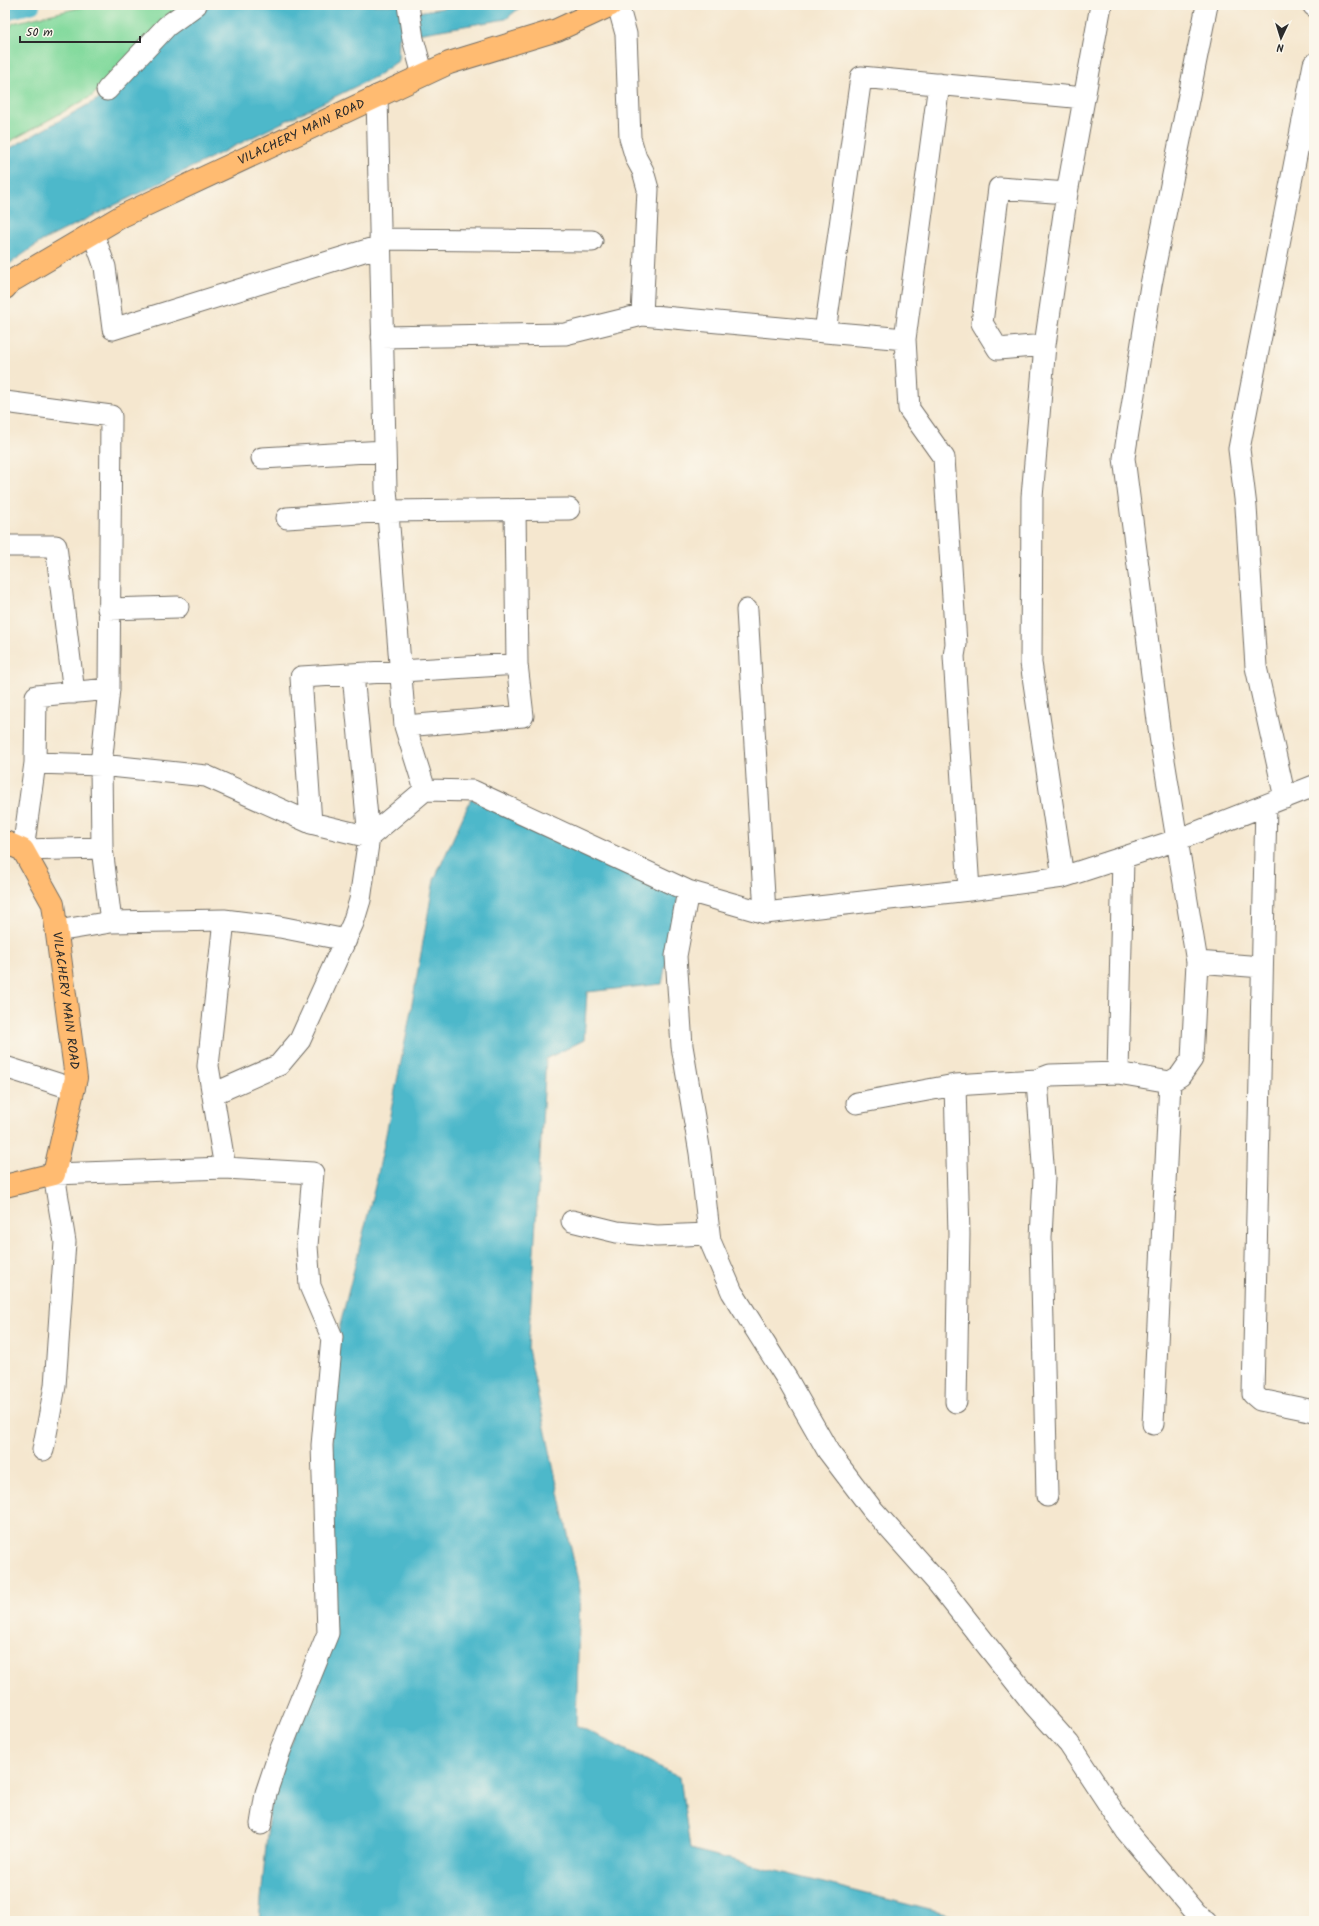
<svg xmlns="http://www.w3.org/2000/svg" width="1319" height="1926" viewBox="0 0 1319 1926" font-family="Kalam,sans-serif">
	<rect width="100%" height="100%" fill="#fbf7ec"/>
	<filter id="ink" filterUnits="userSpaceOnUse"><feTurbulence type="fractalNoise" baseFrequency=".025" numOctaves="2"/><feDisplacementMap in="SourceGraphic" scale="8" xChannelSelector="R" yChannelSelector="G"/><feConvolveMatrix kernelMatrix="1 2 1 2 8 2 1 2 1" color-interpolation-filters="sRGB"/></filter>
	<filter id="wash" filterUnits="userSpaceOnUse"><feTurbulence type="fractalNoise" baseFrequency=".012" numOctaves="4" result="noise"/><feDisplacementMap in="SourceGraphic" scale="16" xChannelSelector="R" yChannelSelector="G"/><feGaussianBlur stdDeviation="0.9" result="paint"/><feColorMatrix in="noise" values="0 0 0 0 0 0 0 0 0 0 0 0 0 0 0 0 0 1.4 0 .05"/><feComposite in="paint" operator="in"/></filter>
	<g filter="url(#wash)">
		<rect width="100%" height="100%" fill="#f5e7cf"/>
		<path fill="#84da9e" stroke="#588264" d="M92 5H190L165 24 92 96 5 144V37L13 23Z"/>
		<path fill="#4db8ca" stroke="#3c727a" d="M201 5H402L405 14 463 5H523L506 19 399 37 398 61 377 76 42 241 5 267V151L102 97Z
			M471 799 679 893 662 984 587 992 584 1040 546 1059 528 1349 580 1590 576 1725 680 1777 690 1849 973 1921H259L271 1791 334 1632 325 1536 339 1329 377 1178 407 1032 434 880Z"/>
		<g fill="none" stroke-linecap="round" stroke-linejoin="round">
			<path stroke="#4db8ca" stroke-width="17" d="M5 15 7 11 32 5"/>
		</g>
	</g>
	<g filter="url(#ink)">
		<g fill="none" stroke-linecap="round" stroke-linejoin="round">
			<defs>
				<path id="minor" d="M408 5 413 39 423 75
					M618 5 626 34 630 138 636 158 643 171 648 189 642 315
					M1313 5 1314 6
					M107 90 167 26 196 5
					M377 96 386 489 405 726 425 790 473 791 688 891 765 913 969 890 1063 877 1177 840 1314 786
					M93 233 105 267 113 329 380 246
					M380 239 592 241
					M825 332 905 339 939 84
					M382 337 565 334 642 315 825 332 861 77 1084 98
					M905 339 909 409 944 458 956 644 954 656 969 890
					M1045 345 1067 193
					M5 402 111 416 109 689 101 765 102 848 23 850 35 763 101 765 206 776 311 823 369 837 425 790
					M262 458 385 451
					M515 510 517 664
					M287 518 388 511 569 509
					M5 546H56L74 693
					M108 609 178 607
					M747 610 765 913
					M35 763 36 696 109 689
					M1285 798 1256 667 1246 507 1239 449 1314 64
					M1266 805 1253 1394 1260 1400 1314 1411
					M311 823 301 677 517 664 523 716 405 726
					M102 848 111 922
					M1063 877 1031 663 1032 497 1045 345 998 349 982 323 999 188 1067 193 1101 5
					M688 891 676 956 682 1046 700 1153 710 1241 732 1292 787 1379 828 1451 872 1509 936 1581 1034 1705 1069 1744 1127 1832 1197 1915 1207 1921
					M224 920 280 927 346 940
					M1197 962 1262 967
					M5 1067 74 1089
					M1118 1073 1123 858
					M1037 1080 1044 1178 1041 1238 1047 1496
					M955 1085 959 1234 956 1402
					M213 1094 279 1065 300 1040 353 923 360 900 369 837 353 675
					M857 1103 955 1085 1037 1080 1050 1075 1118 1073 1170 1082 1180 1076 1192 1059 1197 962 1160 736 1124 458 1151 285 1207 5
					M225 1168 313 1173 307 1246 310 1286 332 1337 322 1445 328 1633 280 1751 266 1793 261 1824
					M572 1221 617 1232 657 1236 709 1234
					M1153 1424 1170 1082
					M43 1450 55 1386 65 1242 54 1174 225 1168 208 1066 224 920 111 922 57 931"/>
				<g id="major">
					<path id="s1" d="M5 288 10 282 122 216 449 63 557 30 611 5"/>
					<path id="s2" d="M5 842 23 850 53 904 76 1078 54 1174 5 1186"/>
				</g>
			</defs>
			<use href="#minor" stroke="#726d64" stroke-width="23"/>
			<use href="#major" stroke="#726d64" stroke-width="24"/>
			<use href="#minor" stroke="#fff" stroke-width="21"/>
			<use href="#major" stroke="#ffbb71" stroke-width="22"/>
		</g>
	</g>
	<g text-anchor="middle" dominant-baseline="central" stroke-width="4" stroke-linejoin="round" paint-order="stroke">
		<g font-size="13" fill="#2b2b2b" stroke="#fbf7ec">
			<text stroke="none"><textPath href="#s1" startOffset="336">VILACHERY MAIN ROAD</textPath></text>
			<text stroke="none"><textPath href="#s2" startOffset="179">VILACHERY MAIN ROAD</textPath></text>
		</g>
	</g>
	<rect width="1319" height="1926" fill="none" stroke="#fbf7ec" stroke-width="20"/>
	<g transform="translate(1281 38) rotate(184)" stroke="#fbf7ec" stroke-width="3" paint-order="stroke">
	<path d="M0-3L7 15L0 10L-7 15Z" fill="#2b2b2b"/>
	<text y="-6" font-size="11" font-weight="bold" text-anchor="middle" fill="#2b2b2b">N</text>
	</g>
	<path d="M20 36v6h120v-6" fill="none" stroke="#2b2b2b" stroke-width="2"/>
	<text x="26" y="36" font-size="12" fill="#2b2b2b" stroke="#fbf7ec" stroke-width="3" paint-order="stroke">50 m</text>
</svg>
